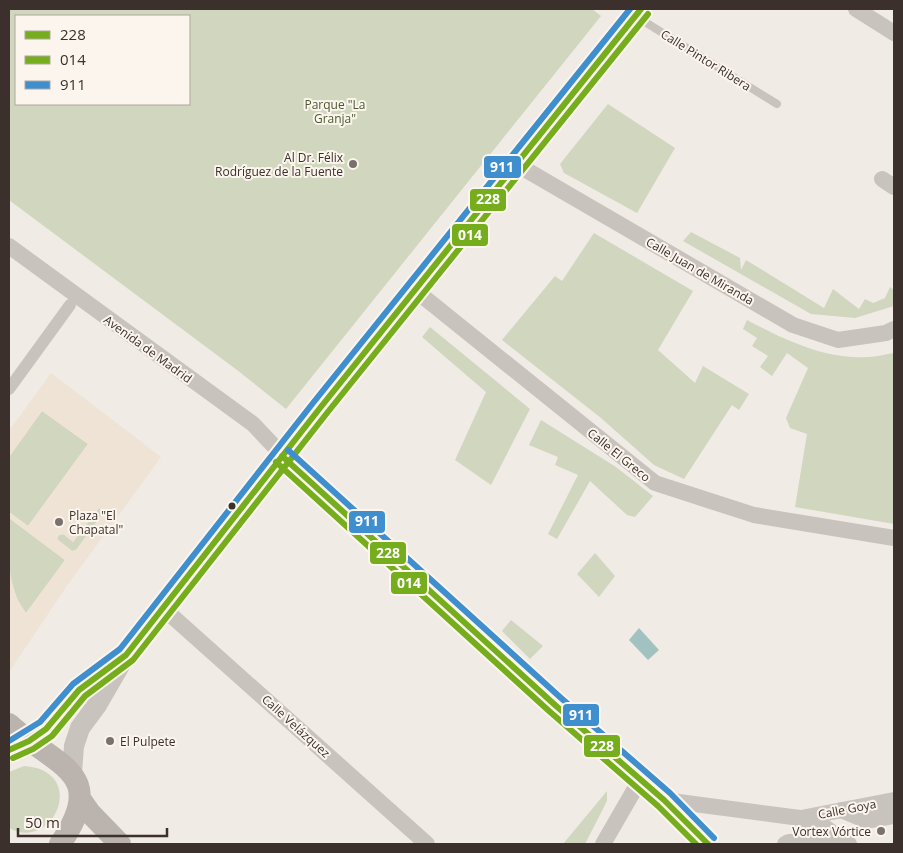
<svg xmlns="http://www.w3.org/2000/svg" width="903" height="853" viewBox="0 0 903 853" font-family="'Open Sans',sans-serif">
	<rect width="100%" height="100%" fill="#f0ebe5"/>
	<path fill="#d1d6bf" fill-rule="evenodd" d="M9 9H592L601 16 286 409 237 370 9 200ZM189 16V104H16V16Z
		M608 104 675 148 637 213 564 173 560 164Z
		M691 232 740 258 741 270 746 260 824 308 833 289 859 309 865 299 873 303 885 298 890 287 894 290V306L855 318 811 314 683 241Z
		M594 233 693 291 658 350 695 383 703 366 749 394 739 410 732 405 684 479 654 465 601 418 502 340 555 276 562 281Z
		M747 320C783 339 825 360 868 357 876 357 886 354 894 353V524L795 507 807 434 790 428 786 418 808 368 787 353 772 376 760 367 768 356 752 346 757 338 743 329Z
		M430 327 530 409 491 485 455 460 486 392 422 337Z
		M42 411 88 444 28 526 9 512V457Z
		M541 420 616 467 653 496 635 517 627 515 590 481 557 539 548 534 578 475 555 465 558 457 529 445Z
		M99 508 104 512 76 550 72 551 57 539 59 535 64 534 73 542Z
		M9 518 65 560 26 613C5 586 9 550 9 518Z
		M595 553 615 576 599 597 577 574Z
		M511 620 543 646 530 659 502 631Z
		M24 766C89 770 54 853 9 828V772Z
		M607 791V801L585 844H563Z"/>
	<path fill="#eee3d5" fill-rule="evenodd" d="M51 373 161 457 66 587 9 672V572L17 599 26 613 65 560 9 518V512L28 526 88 444 42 411 9 457V431ZM99 508 103 513 76 550 72 551 57 539 59 535 63 534 73 542Z"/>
	<path fill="#a1c2c1" d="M639 628 659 650 648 660 629 640Z"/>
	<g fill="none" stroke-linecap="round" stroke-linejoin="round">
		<path stroke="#c9c3be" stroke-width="8" d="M637 17 777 104"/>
		<path stroke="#c9c3be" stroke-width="12" d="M9 389 70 305"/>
		<path stroke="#c9c3be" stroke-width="16" d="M856 9 894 33
			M516 164 793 325 838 340 886 333 894 329
			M882 179 894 187
			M9 246 253 424 304 478 555 705 664 800 708 844
			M415 290 655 483 754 515 894 538
			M163 608 427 844
			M664 800 800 818 826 828 849 844
			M841 810 867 821 894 816
			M801 818 894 800
			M603 844 640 780
			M785 844 789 842 847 843"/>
		<path stroke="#c9c3be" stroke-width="20" d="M29 741 51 725 79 690 118 661
			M72 772 74 746 80 728 97 705 126 655 320 408 641 9"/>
		<path stroke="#bab3ae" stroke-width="22" d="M9 724C55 767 110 771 60 844
			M81 800 90 813 120 844"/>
		<defs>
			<path id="bus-1" d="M282 456 555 705 664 800 708 844
				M9 750 29 741 46 729 79 690 126 655 320 408 641 9"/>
			<path id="bus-2" d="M276 462 549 711 658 806 696 844
				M13 758 33 749 52 736 85 696 133 660 327 413 648 14"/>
			<path id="bus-3" d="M288 450 561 698 670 793 714 838
				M9 741 40 722 73 684 120 649 313 403 630 9"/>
		</defs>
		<use href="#bus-1" stroke="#fbf5ee" stroke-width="10"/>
		<use href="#bus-2" stroke="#fbf5ee" stroke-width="10"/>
		<use href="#bus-3" stroke="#fbf5ee" stroke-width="10"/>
		<use href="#bus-1" stroke="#75ad1c" stroke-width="6"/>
		<use href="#bus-2" stroke="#75ad1c" stroke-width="6"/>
		<use href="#bus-3" stroke="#3f8fcf" stroke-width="6"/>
	</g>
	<g fill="#7a716c" stroke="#fbf5ee" stroke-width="2">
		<circle cx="353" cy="164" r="5"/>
		<circle cx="59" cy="522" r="5"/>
		<circle cx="110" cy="741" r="5"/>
		<circle cx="881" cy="831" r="5"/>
	</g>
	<circle fill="#3b302b" stroke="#fbf5ee" stroke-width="2" cx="232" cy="506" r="4.5"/>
	<g text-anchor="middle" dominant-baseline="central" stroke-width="4" stroke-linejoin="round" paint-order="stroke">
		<g font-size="12" fill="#3b302b" stroke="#fbf5ee">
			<text transform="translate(706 60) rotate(32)">Calle Pintor Ribera</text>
			<text transform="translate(700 271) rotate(30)">Calle Juan de Miranda</text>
			<text transform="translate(148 349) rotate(36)">Avenida de Madrid</text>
			<text transform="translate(619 455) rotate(39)">Calle El Greco</text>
			<text transform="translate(296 726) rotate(42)">Calle Velázquez</text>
			<text transform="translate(847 809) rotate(-11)">Calle Goya</text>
		</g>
		<g font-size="12" fill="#4a5a2e" stroke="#fbf5ee">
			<text x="335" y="104">Parque "La<tspan x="335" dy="14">Granja"</tspan></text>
		</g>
		<g font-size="12" fill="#3b302b" stroke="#fbf5ee" text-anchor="end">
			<text x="343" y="157">Al Dr. Félix<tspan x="343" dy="14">Rodríguez de la Fuente</tspan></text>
			<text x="69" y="515" text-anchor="start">Plaza "El<tspan x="69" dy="14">Chapatal"</tspan></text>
			<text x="120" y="741" text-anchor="start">El Pulpete</text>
			<text x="871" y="831">Vortex Vórtice</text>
		</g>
	</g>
	<g stroke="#fbf5ee" stroke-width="2">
		<rect x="483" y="155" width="39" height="24" rx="5" fill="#3f8fcf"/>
		<rect x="469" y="188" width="38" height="24" rx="5" fill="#75ad1c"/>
		<rect x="451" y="223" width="38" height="24" rx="5" fill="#75ad1c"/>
		<rect x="348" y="510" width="38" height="24" rx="5" fill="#3f8fcf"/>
		<rect x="369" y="541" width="38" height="24" rx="5" fill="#75ad1c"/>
		<rect x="390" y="571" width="38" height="24" rx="5" fill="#75ad1c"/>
		<rect x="562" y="703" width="38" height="24" rx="5" fill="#3f8fcf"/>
		<rect x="583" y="734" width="38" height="24" rx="5" fill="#75ad1c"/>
	</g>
	<g font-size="14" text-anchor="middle" font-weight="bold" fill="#fff">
		<text x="502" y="172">911</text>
		<text x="488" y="204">228</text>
		<text x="470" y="240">014</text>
		<text x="367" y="526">911</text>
		<text x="388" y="558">228</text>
		<text x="409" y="588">014</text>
		<text x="581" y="720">911</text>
		<text x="602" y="751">228</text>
	</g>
	<rect width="903" height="853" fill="none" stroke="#3b302b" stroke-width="20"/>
	<rect x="15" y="15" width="175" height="90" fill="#fbf5ee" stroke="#aea6a0"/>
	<rect x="25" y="31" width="25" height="8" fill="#75ad1c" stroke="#aea6a0"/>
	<text x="60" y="40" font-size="15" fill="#3b302b">228</text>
	<rect x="25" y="56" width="25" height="8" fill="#75ad1c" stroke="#aea6a0"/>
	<text x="60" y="65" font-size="15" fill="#3b302b">014</text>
	<rect x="25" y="81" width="25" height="8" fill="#3f8fcf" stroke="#aea6a0"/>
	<text x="60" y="90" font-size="15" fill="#3b302b">911</text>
	<path d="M18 828v8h149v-8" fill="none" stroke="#3b302b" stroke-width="2.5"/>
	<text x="25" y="828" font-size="15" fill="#3b302b" stroke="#fbf5ee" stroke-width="4" paint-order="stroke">50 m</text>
</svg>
